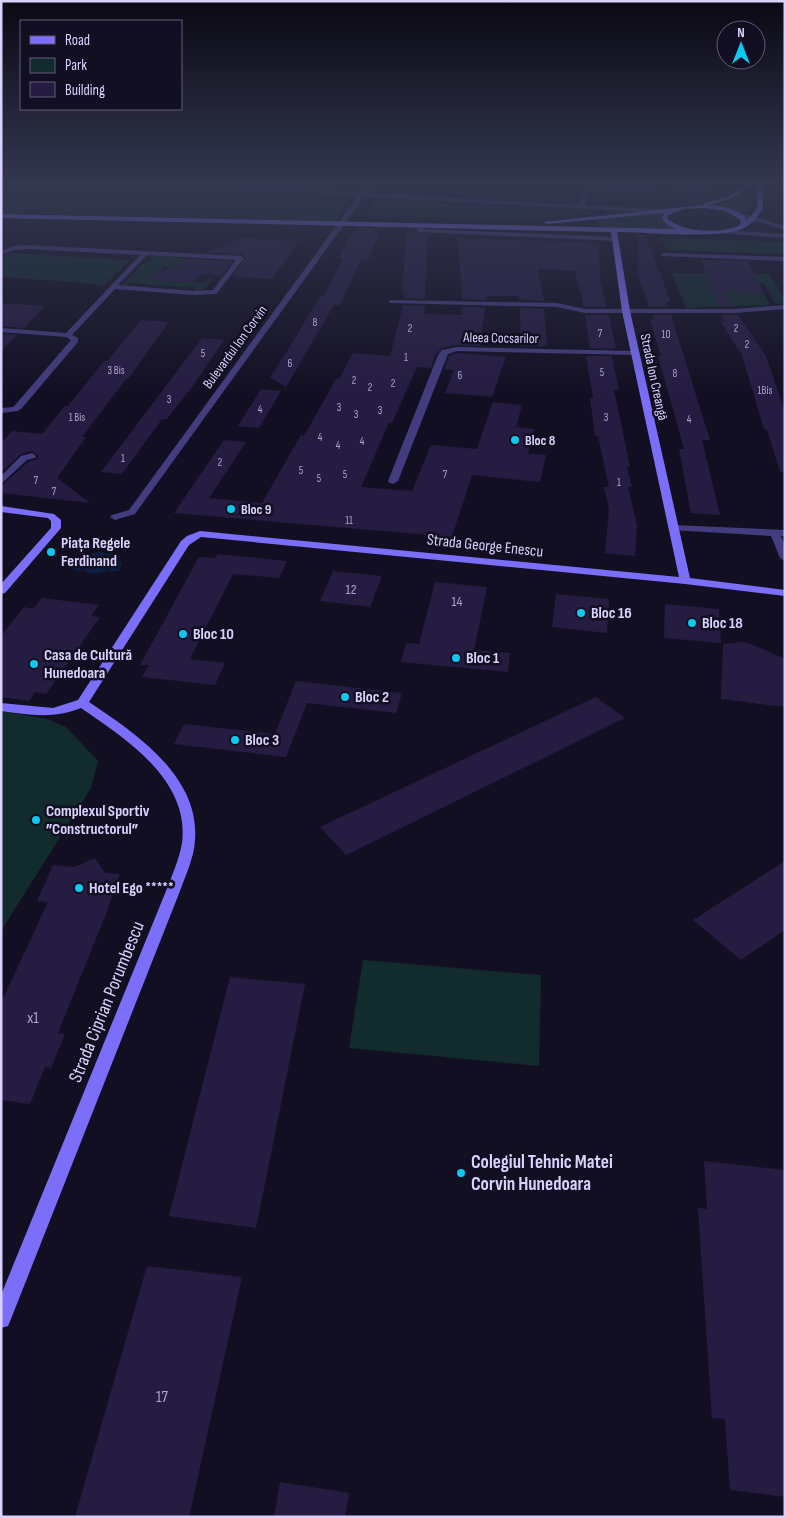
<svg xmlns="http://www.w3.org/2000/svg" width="786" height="1518" viewBox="0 0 786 1518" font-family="'Sofia Sans Condensed',sans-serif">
	<rect width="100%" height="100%" fill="#130f22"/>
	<path fill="#122b2c" d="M1 184H112L351 198 334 221 1 213Z
		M752 188H755L752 204 747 214 712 206 732 200Z
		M375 200 590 211 589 213 527 219 364 216Z
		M667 212 662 216V221L669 226 682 231 598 228V219Z
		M661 238 785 242V254L667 250Z
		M9 253 130 260 104 286 85 283 1 277V259Z
		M165 254H178L175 258 228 261 221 270 164 267 152 279 202 283 210 280 206 278H214C207 287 205 291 193 291L196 288 130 283 126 286 122 285 143 263H149L154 259 148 258 149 257Z
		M672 273 769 274 785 298V303L776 304 764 284 761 283 710 281 712 289 763 292 770 305 686 308Z
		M1 711 47 719 66 727 98 761 91 788 1 931Z
		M363 960 541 975 539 1066 349 1048Z"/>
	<path fill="#0e1e42" d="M101 552 121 557 119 558 122 565 118 571 107 572 110 569 112 564 103 559 111 564 109 569C102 574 94 575 86 572L83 568 89 561 82 565 81 571 71 569C74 560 83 557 92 555V553Z"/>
	<path fill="#261c42" d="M679 184H706V201L698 204 678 202Z
		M358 228H373L375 229 373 233H380L368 260 361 259 340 305H334L286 387 270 377 291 345 320 296H324L343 258H338L353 232H356Z
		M410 233 427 234 425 299 405 298 406 295H402L406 234Z
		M639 235H645L671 302H666L668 307H649L638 275Z
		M244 238 299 241 272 279 232 276 245 259V256L241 254 208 252Z
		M458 238 599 243 600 279 607 307H584L575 271 538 269 544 301 519 300V296H487L486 300 462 299Z
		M191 259 232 262 222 275 200 274 192 283 143 279Z
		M701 260 748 261 763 292 722 291 733 307H719Z
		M1 303 45 306 24 328 1 326Z
		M403 305 425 306 424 314 463 315 462 307H485L480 346 457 345 442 348 436 354 431 368 417 367 392 423 389 422 361 487 412 491 431 445 477 449 493 402 522 405 516 427 534 429 528 454 546 455 540 482 472 475 452 537 174 513 224 440 246 442 209 498 262 503 301 435 304 436 336 379H339L353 353 390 356Z
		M520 308 544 309 547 346H521Z
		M585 315H609L616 349 590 348Z
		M652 315H671L710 440H702L720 515 691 513 679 449H684L658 356H661L650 320H653Z
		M722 315H738L766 356 785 412V471L780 472 767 430 764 429 742 355 720 321H724Z
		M141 320 169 322 128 379H126L82 437H86L57 478 90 503 1 493V486L28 462 37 459 38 456 32 451 21 454 1 473V443L12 431 42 434 65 406H68L104 361H107Z
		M1 334 17 335 1 351Z
		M202 338 224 340 192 387 167 419H162L122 474 101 472Z
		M457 353 506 357 492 397 445 393 454 370 444 369 449 356Z
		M586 356H612L619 390H614L630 467H627L632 487H628L637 525 635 556 605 553 609 509 604 487H609L598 436H595L590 398H593Z
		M261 389 281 391 259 428 238 426Z
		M218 554 287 561 279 578 233 574 190 659 225 663 215 685 142 677 149 665H140L199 557 215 558Z
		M333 571 382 576 370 607 320 601Z
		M435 582 487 587 474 650 510 653 508 672 401 662 406 643 419 644Z
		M556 594 609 599 607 633 552 627Z
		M42 598 99 605 91 616 100 617 46 694 35 692 29 701 1 697V636L24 607 33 609Z
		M665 604 719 609 721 643 664 638Z
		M743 642 751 644 785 659V707L721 699 723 644Z
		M296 681 402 693 396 713 307 703 286 757 174 744 184 724 275 734Z
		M596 697 625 718 346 855 320 827Z
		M95 858 105 873 120 874 106 914 58 1033 65 1034 51 1068 45 1067 30 1104 1 1100V1003L48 902 37 901 53 865 74 867Z
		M785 861V930L741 960 693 920Z
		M230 977 305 984 256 1228 169 1216Z
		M704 1161 785 1170V1497L730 1490 725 1419 712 1418 698 1208 707 1209Z
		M147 1266 242 1277 189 1517H75Z
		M280 1482 349 1493 345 1517H274Z"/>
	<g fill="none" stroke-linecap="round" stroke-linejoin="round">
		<path fill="#433c7f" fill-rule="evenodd" d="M159 184H187L361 193 367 184H373L366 193 580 205 586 186 649 187 651 184H657L656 188 650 191 590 189 585 205 659 209 662 211 659 213 364 197 135 514 115 520 110 517 112 515 129 510 358 196 162 186Z
			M734 211 785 226V230L732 214Z
			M420 226 423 229 616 237 619 239 616 241 417 232V228Z
			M721 230 785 234V238L719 233Z
			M28 245 241 256 244 258 217 293 215 294 194 295 115 289 72 335 78 338V342L22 408 18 411 1 413V408L13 407 16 404 71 340 66 337 1 332V328L66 333 140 255 28 249 14 250 1 255V251L13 246ZM147 255 236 260 213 290 194 291 118 285Z
			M664 253 785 257V261L662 256 661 255Z
			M391 300 557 303 585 309H734L785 305V309L734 313H585L557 307 389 303V301Z
			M457 347 636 351 640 353 636 355 457 351 448 354 398 481 393 484 390 483 388 481 438 355 442 350Z
			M32 453 36 456 35 458 27 460 1 484V476L21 456Z
			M674 525 785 530V536H781L785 545V561L780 558 771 536 671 530 669 528Z"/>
		<path fill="#7b6ef8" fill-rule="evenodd" d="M747 184H753L733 198 709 205C721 206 740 209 747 220L757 209V184H763V209C758 216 752 224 744 228 723 240 644 232 617 232L630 311 690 578 785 590V596L685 584 201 537 189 545 89 702C135 733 200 776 195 840 194 858 186 874 180 891L11 1319 8 1326 1 1328V1295L166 891C172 875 179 860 182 843 190 780 126 739 81 708 55 719 28 715 1 711V703L53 708 78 700 181 541 187 536 200 531 679 577 622 311 611 232 1 218V214L676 229 667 225 662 219 664 213 546 224 543 222 703 205 704 203 729 196ZM705 208 725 211 741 220 740 225C722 234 682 233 667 218L668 215 684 209Z
			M1 506 54 514 61 520V528L5 593 1 594V584L51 528V521L48 518 1 512Z"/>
	</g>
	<linearGradient id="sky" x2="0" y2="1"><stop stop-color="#0a0813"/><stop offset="0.46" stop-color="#33374f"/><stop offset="1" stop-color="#33374f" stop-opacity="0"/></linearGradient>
	<rect width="786" height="396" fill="url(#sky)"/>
	<g fill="#0cc9ef" stroke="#130f22" stroke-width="2">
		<circle cx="515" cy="440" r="5"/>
		<circle cx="231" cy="509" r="5"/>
		<circle cx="51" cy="552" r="5"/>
		<circle cx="581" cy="613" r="5"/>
		<circle cx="692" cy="623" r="5"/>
		<circle cx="183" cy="634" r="5"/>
		<circle cx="456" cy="658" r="5"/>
		<circle cx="34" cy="664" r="5"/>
		<circle cx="345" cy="697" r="5"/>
		<circle cx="235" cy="740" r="5"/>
		<circle cx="36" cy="820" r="5"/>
		<circle cx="79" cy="888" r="5"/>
		<circle cx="461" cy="1173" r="5"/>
	</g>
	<g text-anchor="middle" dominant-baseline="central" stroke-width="5" stroke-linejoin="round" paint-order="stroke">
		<g font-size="11" fill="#ada4ce">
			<text x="315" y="322">8</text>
			<text x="410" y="328">2</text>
			<text x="736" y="328">2</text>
			<text x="600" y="333">7</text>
			<text x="666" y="334">10</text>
			<text x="747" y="344">2</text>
			<text x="203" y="353">5</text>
			<text x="406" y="357">1</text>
			<text x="290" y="363">6</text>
			<text x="116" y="370">3 Bis</text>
			<text x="602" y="372">5</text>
			<text x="675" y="373">8</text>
			<text x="460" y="375">6</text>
			<text x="354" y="380">2</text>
			<text x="393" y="383">2</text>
			<text x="370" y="387">2</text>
			<text x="765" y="390">1Bis</text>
			<text x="169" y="399">3</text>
			<text x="339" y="407">3</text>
			<text x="260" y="409">4</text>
			<text x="380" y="410">3</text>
			<text x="356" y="414">3</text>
			<text x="77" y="417">1 Bis</text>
			<text x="606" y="417">3</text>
			<text x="689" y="419">4</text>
			<text x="320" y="437">4</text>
			<text x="362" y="441">4</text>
			<text x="338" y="445">4</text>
			<text x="123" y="458">1</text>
			<text x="220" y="462">2</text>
			<text x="301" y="470">5</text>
			<text x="345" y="474">5</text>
			<text x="445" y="474">7</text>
			<text x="319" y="478">5</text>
			<text x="36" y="480">7</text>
			<text x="619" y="482">1</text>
			<text x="54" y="491">7</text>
			<text x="349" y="520">11</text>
		</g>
		<g font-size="14" fill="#dad2fd" stroke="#130f22">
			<text transform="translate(501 338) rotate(1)">Aleea Cocsarilor</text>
			<text transform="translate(235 347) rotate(-54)">Bulevardul Ion Corvin</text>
			<text transform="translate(654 377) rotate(78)">Strada Ion Creangă</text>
		</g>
		<g font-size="14" font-weight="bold" fill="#dad2fd" stroke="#130f22" text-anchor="start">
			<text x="525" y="440">Bloc 8</text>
			<text x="241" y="509">Bloc 9</text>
		</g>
		<g font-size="14" fill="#ada4ce">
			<text x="351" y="589">12</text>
			<text x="457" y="601">14</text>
		</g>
		<g font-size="16" font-weight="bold" fill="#dad2fd" stroke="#130f22" text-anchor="start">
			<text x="61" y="543">Piața Regele<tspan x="61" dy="18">Ferdinand</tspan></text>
			<text x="591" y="613">Bloc 16</text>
			<text x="702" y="623">Bloc 18</text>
			<text x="193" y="634">Bloc 10</text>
			<text x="44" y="655">Casa de Cultură<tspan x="44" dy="18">Hunedoara</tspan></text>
			<text x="466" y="658">Bloc 1</text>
			<text x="355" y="697">Bloc 2</text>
			<text x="245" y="740">Bloc 3</text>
			<text x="46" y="811">Complexul Sportiv<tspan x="46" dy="18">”Constructorul”</tspan></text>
			<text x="89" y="888">Hotel Ego *****</text>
		</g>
		<g font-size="16" fill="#dad2fd" stroke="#130f22">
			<text transform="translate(485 546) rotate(6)">Strada George Enescu</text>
		</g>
		<g font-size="16" fill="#ada4ce">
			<text x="33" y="1018">x1</text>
			<text x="162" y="1397">17</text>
		</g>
		<g font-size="19" fill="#dad2fd" stroke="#130f22">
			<text transform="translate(107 1002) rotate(-68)">Strada Ciprian Porumbescu</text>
		</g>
		<g font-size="19" font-weight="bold" fill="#dad2fd" stroke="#130f22" text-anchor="start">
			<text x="471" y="1162">Colegiul Tehnic Matei<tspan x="471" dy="22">Corvin Hunedoara</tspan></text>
		</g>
	</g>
	<rect width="786" height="1518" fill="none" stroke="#dad2fd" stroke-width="5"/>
	<rect x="20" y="20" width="162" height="90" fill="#130f22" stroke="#635d7a"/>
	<rect x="30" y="36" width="25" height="8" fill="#7b6ef8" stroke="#635d7a"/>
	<text x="65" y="45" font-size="15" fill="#dad2fd">Road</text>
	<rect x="30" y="58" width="25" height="15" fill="#122b2c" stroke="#635d7a"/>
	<text x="65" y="70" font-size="15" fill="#dad2fd">Park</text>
	<rect x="30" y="82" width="25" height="15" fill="#261c42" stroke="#635d7a"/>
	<text x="65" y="95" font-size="15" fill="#dad2fd">Building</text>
	<g transform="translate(741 45)"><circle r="24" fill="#130f22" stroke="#635d7a"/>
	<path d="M0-4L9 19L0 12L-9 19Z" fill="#0cc9ef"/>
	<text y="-8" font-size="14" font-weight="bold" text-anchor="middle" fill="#dad2fd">N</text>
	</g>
</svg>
